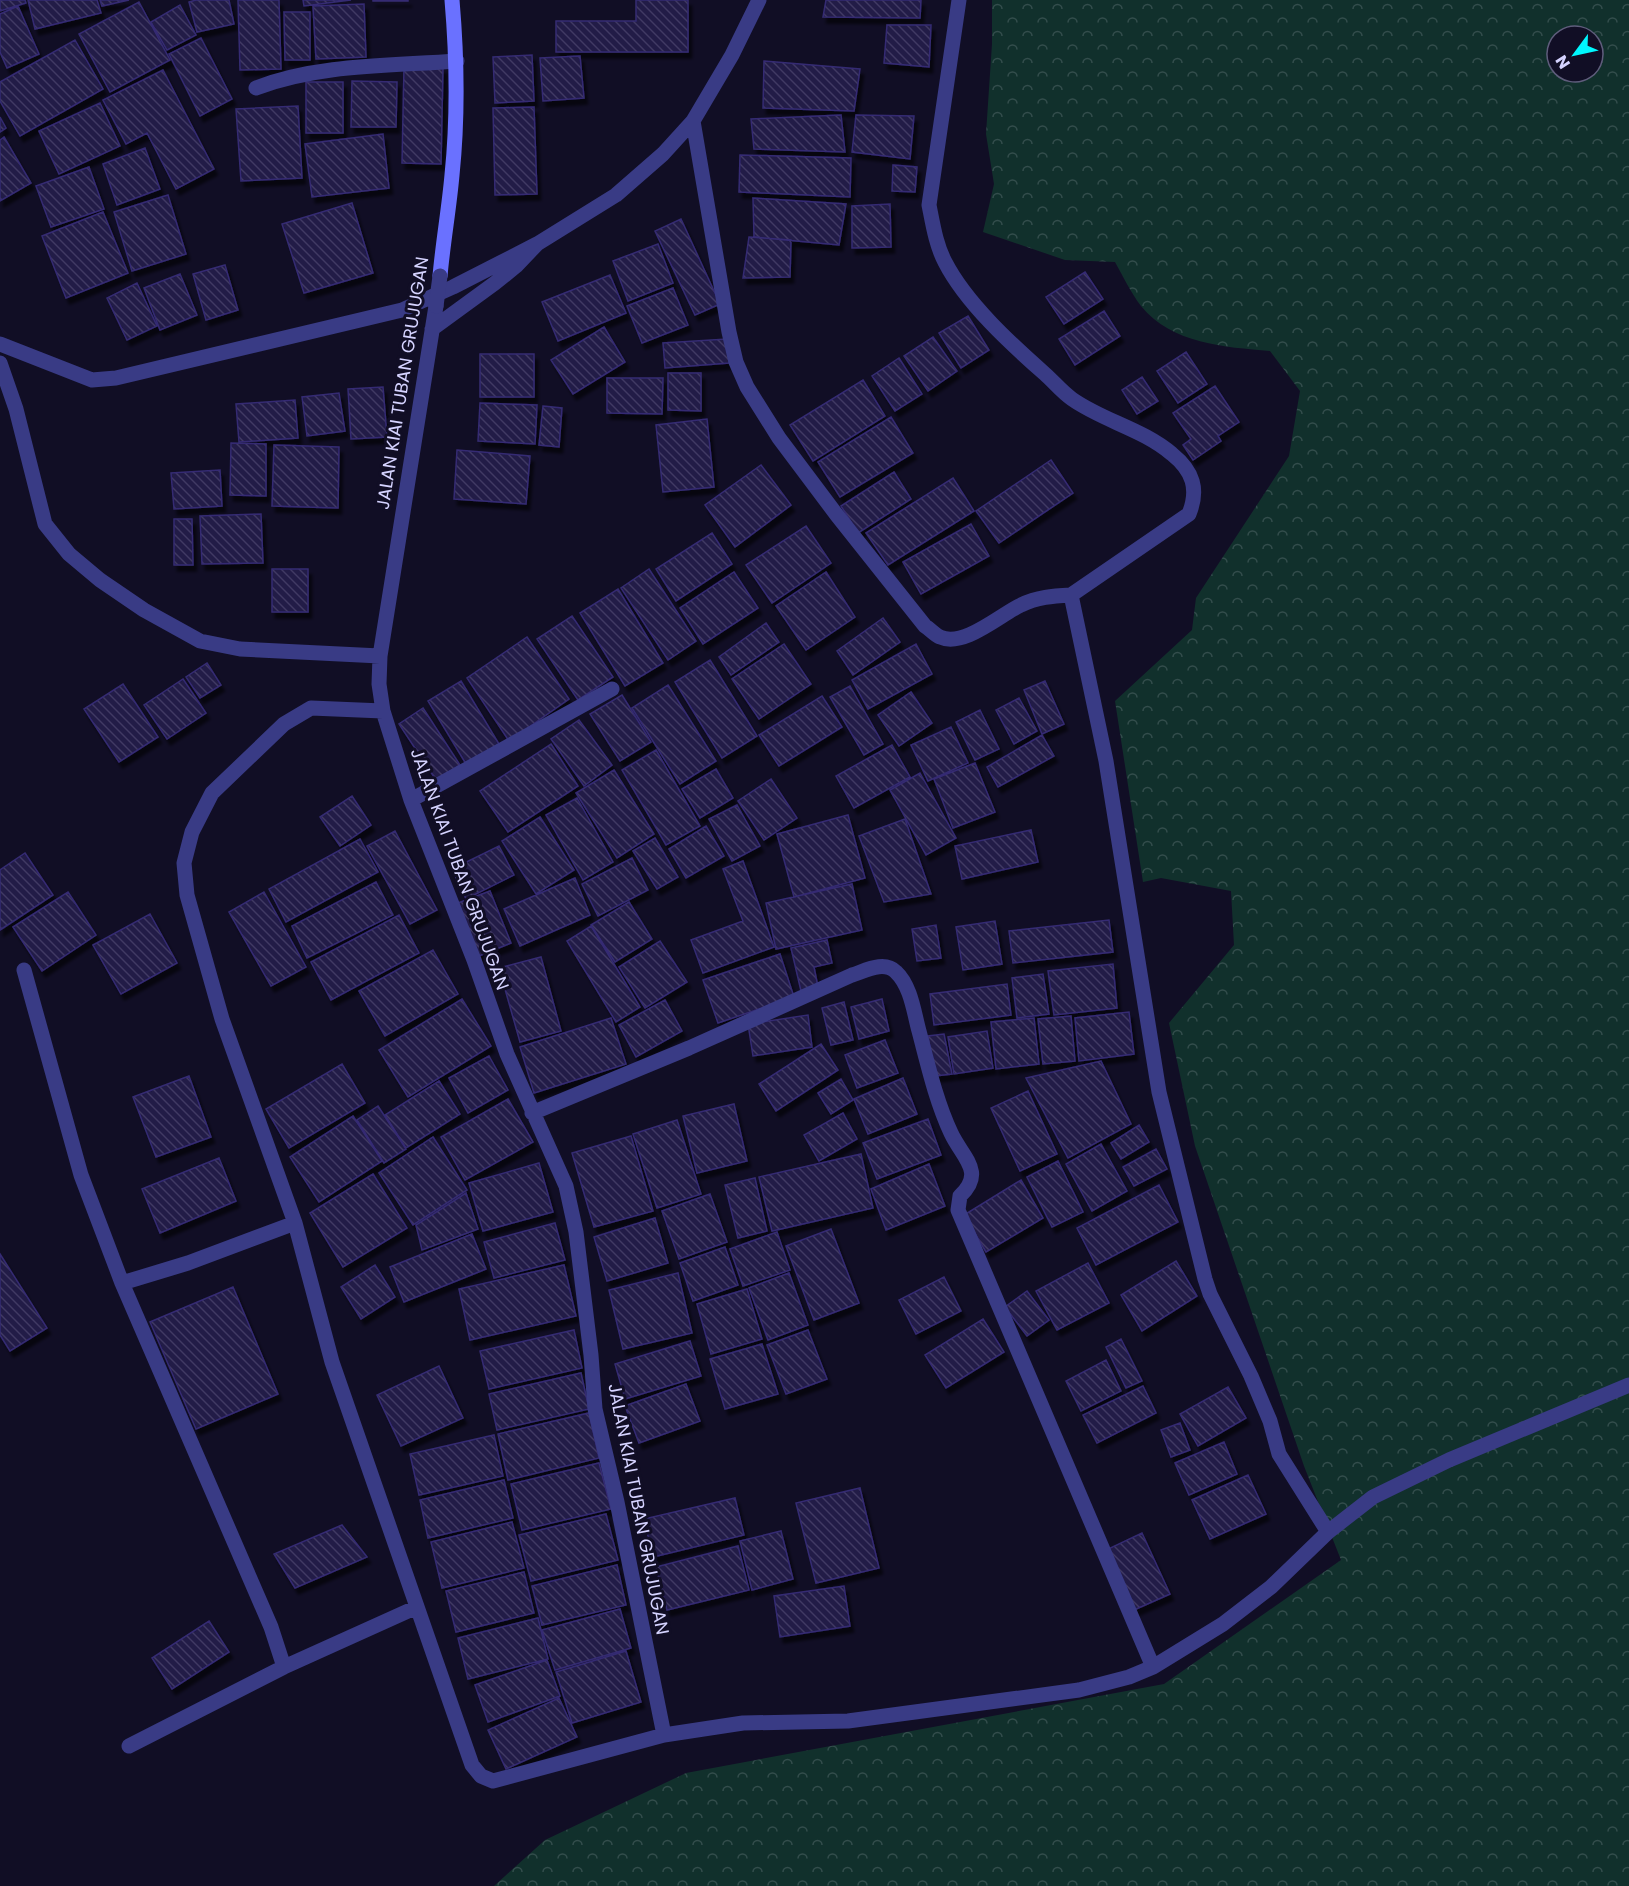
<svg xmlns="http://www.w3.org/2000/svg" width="1629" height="1886" viewBox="0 0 1629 1886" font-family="Poppins,sans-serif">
	<defs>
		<pattern id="forest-crowns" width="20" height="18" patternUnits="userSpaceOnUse" patternTransform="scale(1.5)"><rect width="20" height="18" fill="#11302c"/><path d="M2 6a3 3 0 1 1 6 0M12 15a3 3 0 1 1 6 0" fill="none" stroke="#334d4c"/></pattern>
		<pattern id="building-back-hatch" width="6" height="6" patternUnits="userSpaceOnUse" patternTransform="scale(1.5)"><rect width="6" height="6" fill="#201a47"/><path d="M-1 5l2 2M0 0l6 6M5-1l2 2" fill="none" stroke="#403a63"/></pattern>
		<filter id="shadow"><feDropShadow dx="3.5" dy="6" stdDeviation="1.5" flood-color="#0009"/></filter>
	</defs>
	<rect width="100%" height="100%" fill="#110e25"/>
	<path fill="url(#forest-crowns)" fill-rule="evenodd" d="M992 0H1629V1886H494L545 1840 686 1773 1164 1684 1341 1560 1304 1466 1195 1146 1169 1023 1234 945 1231 891 1161 878 1143 882 1115 701 1192 630 1196 598 1289 456 1300 391 1270 351C1225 347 1172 344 1141 306 1131 293 1123 276 1115 262L1065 260 983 232 994 184 986 134 992 44ZM1557 36H1593V72H1557Z"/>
	<path fill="url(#building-back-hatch)" stroke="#352c73" stroke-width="1.5" filter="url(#shadow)" d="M0 0H25L26 3 0 11Z
		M28 0H97L101 13 35 29Z
		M100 0H129L102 6Z
		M196 0H229L234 24 197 32 189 2Z
		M238 0H279L281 69 240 70Z
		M303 0H351L304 6Z
		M373 0H408V1H373Z
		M636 0H688V52H556V21H636Z
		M826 0H921L920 18 823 17Z
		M139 2 170 60 110 92 79 34Z
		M364 4 366 57 316 59 313 6Z
		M180 5 196 35 167 50 151 22Z
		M18 6 39 54 7 68 0 52V14Z
		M284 12H310V60H285Z
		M887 25H931L929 67 884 63Z
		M201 38 232 99 200 116 169 54Z
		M75 40 103 89 20 136 0 101V82Z
		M532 55 534 101 495 103 493 57Z
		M580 56 584 98 543 101 540 58Z
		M764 61 860 69 854 111 763 108Z
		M404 67 443 68 441 164 402 163Z
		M163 70 214 169 176 189 147 133 126 144 103 100Z
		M352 81 397 82 396 127H351Z
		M306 82H343V133H306Z
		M100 103 120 146 59 174 39 131Z
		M298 106 302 178 241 181 236 109Z
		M534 107 537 194 495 195 493 108Z
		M841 115 845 152 754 149 751 119Z
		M856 115 914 116 910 159 852 152Z
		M0 117 6 128 0 132Z
		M383 134 389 188 312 197 305 144Z
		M4 137 31 183 0 201V140Z
		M145 148 160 189 117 205 103 164Z
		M740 155 851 158 850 197 739 192Z
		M893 165 917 167 915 192 892 191Z
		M89 167 104 209 51 227 36 186Z
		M168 195 186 254 132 271 114 212Z
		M753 198 846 204 839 245 754 237Z
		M352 203 373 273 304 293 282 224Z
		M890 204 891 247 852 248V206Z
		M103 212 128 273 66 298 42 236Z
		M681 219 720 304 695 315 655 231Z
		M749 237 791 240 790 277 743 278Z
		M658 244 673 283 628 301 613 261Z
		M225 265 238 310 206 320 193 274Z
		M1085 272 1103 299 1064 324 1046 297Z
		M180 274 197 315 160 330 144 288Z
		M610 275 626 313 558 341 542 302Z
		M137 283 157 326 127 340 107 298Z
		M673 288 688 325 642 343 627 306Z
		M1104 311 1120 336 1075 365 1059 339Z
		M968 316 989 350 961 368 939 333Z
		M604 327 625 362 573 394 551 360Z
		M933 337 957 371 928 391 904 356Z
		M727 339 729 363 665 368 663 343Z
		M1186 352 1207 384 1178 403 1157 371Z
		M480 354H534V397H480Z
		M899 358 922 394 895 411 872 376Z
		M668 373H701V411L668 410Z
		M1142 377 1158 401 1137 414 1122 390Z
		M607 378H663L662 414 607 413Z
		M863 380 885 416 813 461 790 425Z
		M1215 386 1239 422 1218 436 1221 441 1193 460 1183 445 1191 439 1173 413Z
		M383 387 387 437 351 439 348 389Z
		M339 393 345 431 307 436 302 397Z
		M295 400 298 438 239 442 236 404Z
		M480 403 537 405 535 444 478 441Z
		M543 406 562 408 559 447 539 445Z
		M891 417 913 453 840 497 818 462Z
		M707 419 714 487 663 492 656 425Z
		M231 443 266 444V496L230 495Z
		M274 445 339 447 338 508 272 506Z
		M457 450 530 456 526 504 454 499Z
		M1051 460 1073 493 999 543 976 511Z
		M761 465 791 505 735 547 705 505Z
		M220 470 222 506 174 509 171 473Z
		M894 472 911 499 858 533 841 506Z
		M953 478 974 511 888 565 866 533Z
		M261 514 263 563 202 564 200 516Z
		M174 519H192L193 565H174Z
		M971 524 989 556 921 594 903 562Z
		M806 526 831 563 772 603 746 565Z
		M712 533 732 564 676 601 656 569Z
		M272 569H308V612H272Z
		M649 569 696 641 668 660 621 588Z
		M734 572 758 608 703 644 680 608Z
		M826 572 855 617 806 650 776 606Z
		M618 589 663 663 625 686 580 613Z
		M572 616 613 677 578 700 537 639Z
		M883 618 900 642 853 675 837 651Z
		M766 623 779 642 731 675 719 657Z
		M527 637 569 699 509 741 467 678Z
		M784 644 811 684 759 719 732 679Z
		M916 644 932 674 868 709 852 680Z
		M710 660 757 736 722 758 675 682Z
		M207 663 221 685 200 698 186 677Z
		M183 679 206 713 167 739 144 705Z
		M461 681 499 744 466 764 428 701Z
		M1045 681 1064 724 1042 734 1024 690Z
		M123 684 158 737 119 762 84 709Z
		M668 685 716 761 680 784 632 708Z
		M850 686 883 744 864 755 830 697Z
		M911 692 932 723 899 746 878 715Z
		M622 695 651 742 620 761 590 714Z
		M822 696 842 727 779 766 759 735Z
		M1019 698 1037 731 1014 744 996 710Z
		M423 708 460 765 436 780 399 724Z
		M980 710 999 749 975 760 956 722Z
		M579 720 612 765 584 786 551 739Z
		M951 727 968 763 928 781 911 745Z
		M1042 735 1054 756 998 787 987 767Z
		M551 744 578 786 508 832 480 791Z
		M892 745 910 777 854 808 836 776Z
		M656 750 700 826 666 845 622 770Z
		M975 763 995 812 953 828 934 779Z
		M716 769 733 798 700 818 682 789Z
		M614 770 654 834 617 858 576 793Z
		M920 773 956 838 926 855 890 790Z
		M771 779 797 818 764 840 738 801Z
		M352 796 371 825 340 846 320 817Z
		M577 798 613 862 583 880 546 815Z
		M737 805 760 846 732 861 709 819Z
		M848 815 865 878 794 897 777 834Z
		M540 817 574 870 536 894 502 841Z
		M905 819 931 894 884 902 859 836Z
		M706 826 724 856 686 878 669 849Z
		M1031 830 1038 862 962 879 955 846Z
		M395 831 437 910 410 924 367 846Z
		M655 838 678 877 657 889 633 851Z
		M360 839 378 872 286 922 269 889Z
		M499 846 514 875 466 899 452 869Z
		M25 853 53 895 0 930V870Z
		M632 858 648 890 598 916 582 884Z
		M743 861 774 947 703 973 691 940 743 921 723 869Z
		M575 878 590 915 520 946 504 909Z
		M376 882 393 915 307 958 292 926Z
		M852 884 862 930 776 949 766 903Z
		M490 891 511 943 479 956 458 903Z
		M68 892 96 935 42 971 13 927Z
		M264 892 306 967 271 986 229 912Z
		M629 902 652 939 615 962 591 925Z
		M150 914 177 963 121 994 93 945Z
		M399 915 419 953 331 1000 311 962Z
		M1109 920 1113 952 1013 963 1009 931Z
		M995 921 1002 964 963 970 956 927Z
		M936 925 941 958 917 961 912 929Z
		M591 926 640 1007 616 1022 567 941Z
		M827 940 832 963 814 967 818 987 801 991 791 948Z
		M660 941 687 982 645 1008 619 967Z
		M433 950 458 994 385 1036 359 991Z
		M780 954 794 997 718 1023 703 980Z
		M541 957 561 1031 520 1042 499 968Z
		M1113 964 1117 1008 1054 1015 1048 971Z
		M1043 974 1049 1014 1017 1018 1012 978Z
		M1007 984 1011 1015 934 1025 930 994Z
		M462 999 491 1046 408 1097 379 1050Z
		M882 999 889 1031 859 1039 851 1007Z
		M665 1000 682 1031 636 1057 619 1025Z
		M844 1002 853 1040 831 1045 822 1008Z
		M1129 1012 1134 1054 1079 1061 1075 1018Z
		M808 1015 812 1047 753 1056 748 1024Z
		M1071 1016 1075 1061 1043 1064 1038 1019Z
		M611 1018 626 1064 534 1093 520 1047Z
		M1034 1018 1039 1064 996 1069 991 1022Z
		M987 1031 993 1068 954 1074 948 1037Z
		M944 1034 952 1074 935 1076 928 1036Z
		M885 1040 898 1073 857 1088 845 1055Z
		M821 1044 838 1070 776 1111 759 1084Z
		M489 1056 508 1090 468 1113 449 1078Z
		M1101 1061 1131 1124 1068 1158 1026 1078Z
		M342 1064 365 1103 289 1148 266 1109Z
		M189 1076 211 1137 156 1157 133 1097Z
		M903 1078 917 1114 868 1134 854 1099Z
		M841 1079 853 1100 831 1114 818 1093Z
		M439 1081 460 1114 406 1148 385 1115Z
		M1028 1091 1057 1154 1020 1171 991 1108Z
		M508 1099 533 1142 465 1180 441 1137Z
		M734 1104 747 1161 697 1173 683 1116Z
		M378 1106 406 1149 384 1163 357 1120Z
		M843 1113 857 1139 819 1161 804 1135Z
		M353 1116 382 1161 319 1202 290 1157Z
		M928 1119 941 1155 877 1179 863 1143Z
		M677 1120 701 1194 657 1208 633 1134Z
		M1139 1125 1149 1142 1121 1159 1111 1143Z
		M631 1136 653 1211 594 1227 572 1153Z
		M433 1137 467 1190 413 1225 379 1173Z
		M1101 1144 1127 1191 1092 1211 1066 1164Z
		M1156 1149 1167 1169 1134 1186 1123 1167Z
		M861 1154 873 1208 772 1231 759 1177Z
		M219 1158 236 1201 160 1233 142 1189Z
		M1058 1161 1083 1212 1052 1227 1027 1177Z
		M539 1163 553 1212 483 1231 469 1183Z
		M929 1164 945 1206 886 1230 871 1189Z
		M373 1174 407 1228 343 1267 310 1213Z
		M755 1178 767 1231 738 1238 725 1185Z
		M1021 1180 1043 1218 986 1252 964 1215Z
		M1159 1185 1178 1222 1096 1265 1077 1228Z
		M466 1193 478 1229 422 1250 416 1225Z
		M710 1194 727 1242 679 1259 662 1211Z
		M655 1218 668 1263 607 1281 594 1237Z
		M555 1223 565 1260 494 1278 484 1242Z
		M831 1229 859 1303 814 1320 786 1246Z
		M777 1232 790 1270 743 1286 730 1249Z
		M472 1234 486 1269 404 1302 390 1267Z
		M725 1247 738 1285 693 1301 680 1263Z
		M0 1254 47 1328 10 1351 0 1335Z
		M1176 1261 1197 1296 1142 1331 1121 1295Z
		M1088 1263 1109 1303 1057 1330 1036 1291Z
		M375 1265 395 1297 361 1319 341 1287Z
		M564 1265 576 1316 470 1340 459 1289Z
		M678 1273 692 1333 623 1349 609 1290Z
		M789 1273 808 1325 768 1340 749 1288Z
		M944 1277 961 1311 916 1334 899 1300Z
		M233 1287 278 1394 196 1429 150 1322Z
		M747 1289 762 1339 711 1354 697 1304Z
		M1027 1291 1049 1320 1027 1336 1005 1307Z
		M983 1319 1004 1352 946 1388 925 1355Z
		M574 1330 582 1368 489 1389 480 1351Z
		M808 1330 827 1379 786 1394 767 1345Z
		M1121 1339 1142 1381 1126 1388 1106 1347Z
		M690 1341 701 1376 625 1399 615 1364Z
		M762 1344 778 1394 725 1409 710 1359Z
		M1106 1360 1121 1391 1081 1411 1066 1381Z
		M439 1366 463 1418 401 1446 377 1395Z
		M581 1373 589 1409 497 1430 489 1394Z
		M686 1384 700 1421 639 1443 625 1406Z
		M1143 1386 1156 1413 1097 1443 1083 1415Z
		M1228 1387 1246 1418 1198 1446 1180 1414Z
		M589 1413 599 1458 508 1480 498 1434Z
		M1180 1423 1190 1450 1171 1457 1161 1430Z
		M494 1435 503 1476 419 1495 410 1454Z
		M1224 1442 1237 1474 1189 1495 1175 1463Z
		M599 1463 611 1509 522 1530 511 1484Z
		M1248 1475 1266 1514 1210 1539 1192 1500Z
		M504 1480 513 1518 428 1538 420 1500Z
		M860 1488 879 1568 816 1583 796 1503Z
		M735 1498 744 1535 653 1557 644 1519Z
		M606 1514 618 1560 531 1581 519 1535Z
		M512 1522 524 1568 442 1588 431 1542Z
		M342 1525 367 1557 295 1588 274 1554Z
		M781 1531 793 1579 752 1590 740 1541Z
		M1142 1533 1170 1594 1134 1610 1106 1550Z
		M738 1546 749 1590 667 1610 656 1567Z
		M617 1565 626 1605 542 1625 532 1586Z
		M524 1572 534 1613 456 1632 446 1591Z
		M844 1586 850 1626 780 1637 774 1596Z
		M620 1609 631 1648 555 1670 542 1630Z
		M538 1618 548 1659 468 1679 458 1638Z
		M209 1621 229 1652 172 1689 152 1658Z
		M626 1651 641 1702 572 1723 556 1672Z
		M547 1660 560 1696 488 1722 475 1685Z
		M559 1698 577 1737 506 1769 488 1730Z"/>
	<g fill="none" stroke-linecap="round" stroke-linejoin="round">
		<path stroke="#393b85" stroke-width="15" d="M256 88C318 64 391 66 457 61
			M693 121 729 332 736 362 747 387 779 438 836 514 925 626C930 629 935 635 940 637 964 648 1001 614 1021 605 1037 597 1053 596 1071 595
			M436 306 380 656 379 684 383 711 411 800 474 960 507 1054 566 1186 576 1232 591 1355 595 1409 617 1502 664 1735
			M432 329 495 283 516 266 537 244 616 195 663 154 693 121 732 55 759 0
			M0 344 92 380 116 378 402 310 453 287 537 244
			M0 363 16 409 45 524 69 554 100 580 144 610 200 641 240 649 380 656
			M383 711 311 708 284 724 212 793 192 832 184 863 187 895 222 1019 295 1223 332 1362 472 1765 481 1776 493 1781 664 1735 743 1723 848 1721 1079 1690 1129 1677 1153 1667 1223 1624 1271 1587 1328 1532 1279 1454 1270 1421 1251 1376 1210 1294 1205 1279 1159 1092 1106 761 1071 595 1189 514C1199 489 1193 471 1172 454 1143 429 1103 421 1072 399 1062 392 1054 382 1045 374 1011 344 966 303 945 262 936 245 933 225 929 205L959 0
			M411 800 612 689
			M24 970 81 1175 122 1283 271 1627 284 1667 417 1607
			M532 1113 689 1048 852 975C865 971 884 960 896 972 911 986 914 1013 919 1031 928 1065 936 1101 951 1133 962 1157 986 1172 960 1196L958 1210 1153 1667
			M122 1283 188 1263 295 1223
			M1328 1532 1373 1497 1449 1460 1629 1385
			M129 1746 284 1667"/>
		<path stroke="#6a71ff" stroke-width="15" d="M440 276C443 242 449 209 452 175 458 117 457 58 452 0"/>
		<path stroke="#393b85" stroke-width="15" d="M436 306 440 276"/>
	</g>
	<g text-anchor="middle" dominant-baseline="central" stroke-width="6" stroke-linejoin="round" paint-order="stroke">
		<g font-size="18" fill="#d5d3ff" stroke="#110e25">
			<text transform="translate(402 383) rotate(-81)">JALAN KIAI TUBAN GRUJUGAN</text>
			<text transform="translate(460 869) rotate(70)">JALAN KIAI TUBAN GRUJUGAN</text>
			<text transform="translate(639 1509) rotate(79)">JALAN KIAI TUBAN GRUJUGAN</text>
		</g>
	</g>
	<g transform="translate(1575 54) rotate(237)"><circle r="28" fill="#110e25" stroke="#5f5d7c" stroke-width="1.5"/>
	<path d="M0-4.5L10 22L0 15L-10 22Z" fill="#00f7fe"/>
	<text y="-9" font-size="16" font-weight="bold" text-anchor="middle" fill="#d5d3ff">N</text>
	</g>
</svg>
